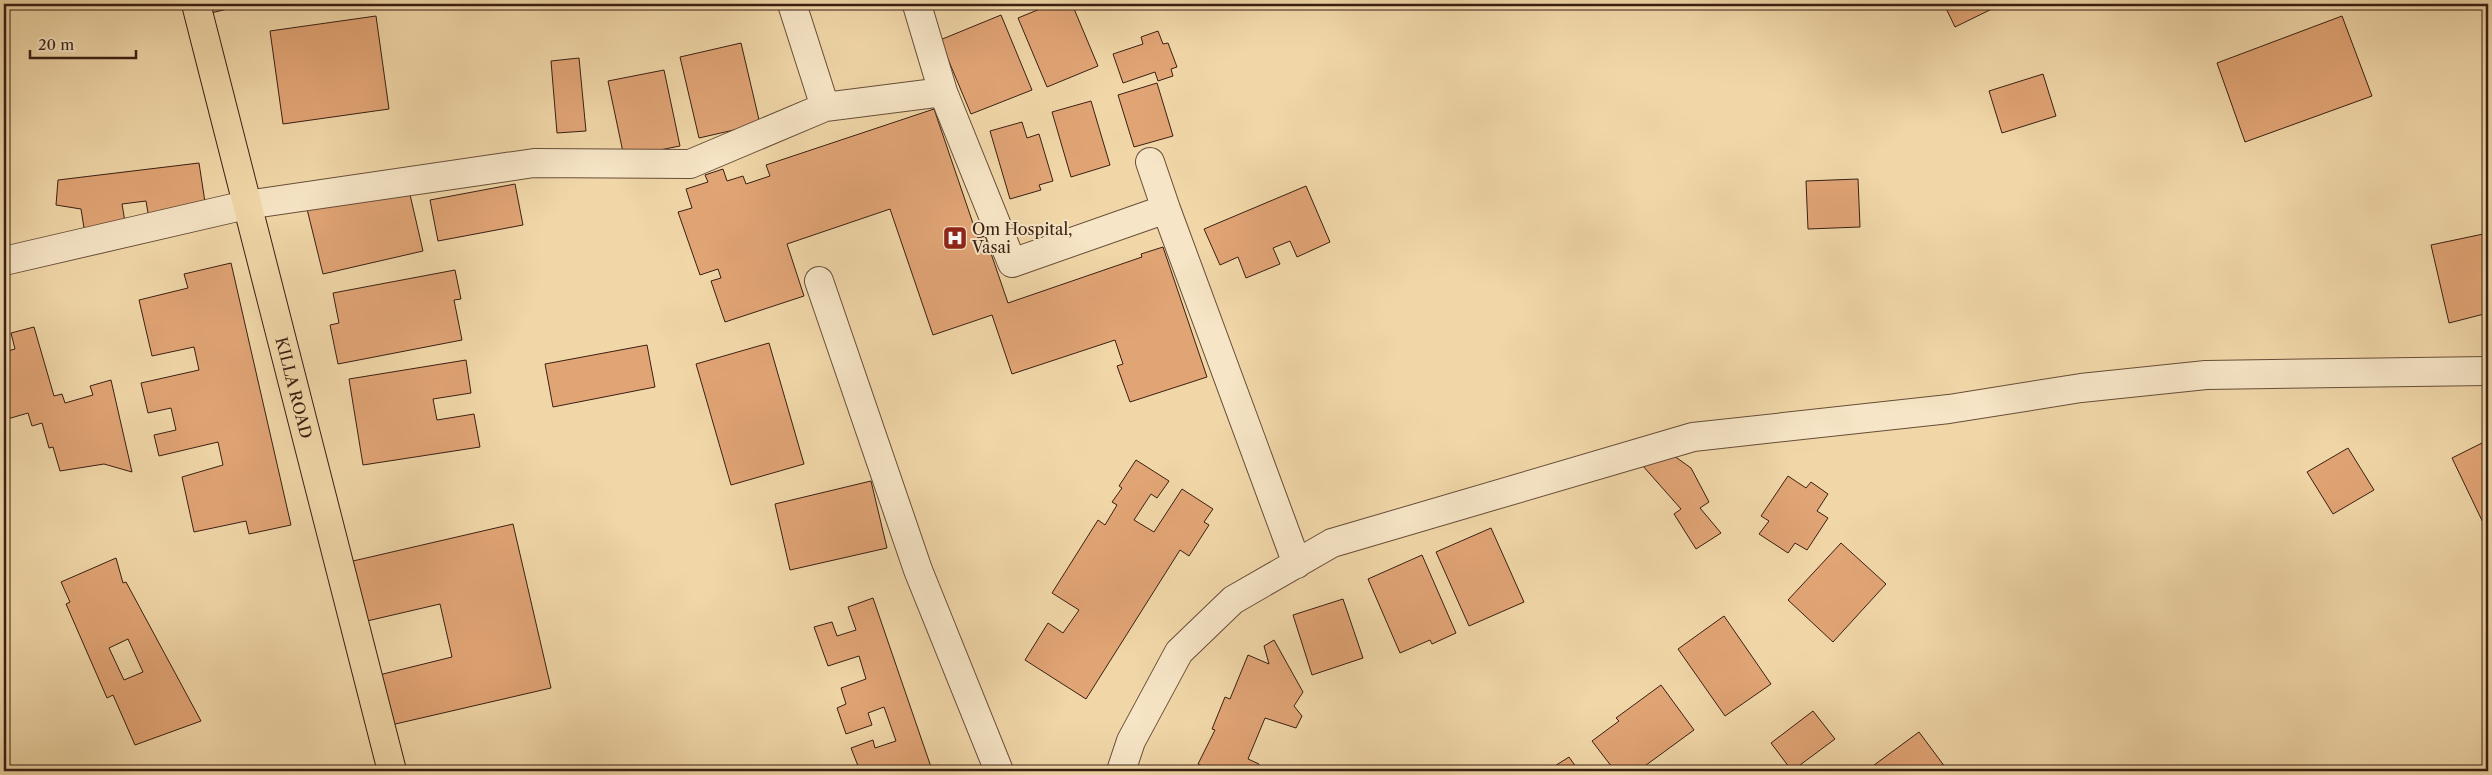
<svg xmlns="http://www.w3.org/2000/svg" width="2492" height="775" viewBox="0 0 2492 775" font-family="'Libre Caslon Text',serif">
	<rect width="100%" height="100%" fill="#f1d7a8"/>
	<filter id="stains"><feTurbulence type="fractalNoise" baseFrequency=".004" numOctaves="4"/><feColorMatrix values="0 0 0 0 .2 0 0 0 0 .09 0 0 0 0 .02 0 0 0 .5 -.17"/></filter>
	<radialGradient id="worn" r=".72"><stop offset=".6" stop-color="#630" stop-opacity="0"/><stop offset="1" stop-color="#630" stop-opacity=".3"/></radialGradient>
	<path fill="#e1a475" stroke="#391f13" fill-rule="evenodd" d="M208 4H248L211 13Z
		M1052 4H1072L1098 66 1047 87 1018 18Z
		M1944 4H2002L1955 27Z
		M1001 15 1032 90 971 114 940 40Z
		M376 16 389 109 283 124 270 31Z
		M2342 16 2372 96 2245 142 2217 63Z
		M1158 31 1163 44 1168 43 1177 67 1171 69 1173 76 1158 81 1155 72 1123 83 1113 54 1143 44 1141 37Z
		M741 43 760 124 699 138 680 57Z
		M579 58 586 131 557 133 551 61Z
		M664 70 680 146 624 157 608 81Z
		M2043 74 2056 116 2002 133 1989 91Z
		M1157 83 1173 136 1134 147 1118 95Z
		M1091 101 1110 165 1071 177 1052 112Z
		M934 109 978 238 985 236 1008 303 1142 257 1141 254 1163 247 1207 377 1130 402 1117 366 1123 364 1115 340 1012 374 992 315 933 335 890 209 787 244 804 296 725 322 711 281 721 278 718 269 700 275 678 212 692 208 686 189 708 182 705 175 723 169 727 181 743 176 746 184 770 176 766 165Z
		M1022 122 1027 138 1039 134 1053 181 1039 185 1041 190 1010 199 990 131Z
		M199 163 205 202 149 219 146 201 122 204 125 222 84 228 81 209 56 205 58 180Z
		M1858 179 1860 227 1808 229 1806 181Z
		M515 184 523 225 438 241 430 200Z
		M408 186 423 251 323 274 307 209Z
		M1306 186 1330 242 1297 257 1290 241 1273 248 1280 264 1246 278 1238 257 1220 265 1204 229Z
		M2488 233V313L2449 323 2431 245Z
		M231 263 291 525 249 534 246 521 194 532 182 477 223 465 218 442 159 456 154 435 176 430 171 408 148 413 141 383 199 370 194 347 152 356 139 300 188 288 184 274Z
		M455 270 461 299 454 300 462 340 338 364 330 325 339 323 333 293Z
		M34 327 54 396 62 394 65 403 93 395 90 386 111 380 132 472 104 464 60 471 53 447 49 448 42 423 32 426 28 413 4 420V352L15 349 11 333Z
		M769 343 804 464 731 485 696 364Z
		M647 345 655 387 553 407 545 364Z
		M466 360 471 393 433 399 437 420 474 414 480 447 363 465 349 379Z
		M2488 440V533L2452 458Z
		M1663 448 1691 468 1709 502 1700 508 1721 533 1696 549 1674 514 1681 509 1642 465Z
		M2348 448 2374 490 2333 514 2307 472Z
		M1136 460 1169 481 1157 498 1151 494 1134 520 1154 532 1182 489 1213 509 1204 522 1209 525 1189 556 1180 550 1086 699 1025 660 1048 623 1063 633 1079 610 1052 593 1098 520 1105 525 1117 505 1112 502 1122 488 1119 486Z
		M1788 476 1806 488 1811 482 1828 494 1817 511 1828 518 1807 550 1795 543 1788 553 1759 534 1769 521 1761 516Z
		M871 481 887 548 790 570 775 504Z
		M513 524 551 688 391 725 379 675 452 657 440 604 367 621 353 561Z
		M1491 528 1524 602 1469 626 1436 552Z
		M1841 543 1886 584 1833 642 1788 600Z
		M1422 555 1456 633 1432 644 1430 640 1400 653 1368 579Z
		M116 558 123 583 126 582 201 721 135 745 113 695 107 698 66 604 70 602 61 582ZM128 639 143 672 124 680 109 648Z
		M873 598 931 767 938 765 940 771H875L874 767 860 771 851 748 873 740 875 748 896 741 884 707 868 713 872 725 846 734 837 708 846 704 841 688 866 679 859 656 828 666 814 627 832 622 837 636 856 630 848 607Z
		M1343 599 1363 658 1312 675 1293 615Z
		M1724 616 1771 684 1725 716 1678 649Z
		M1274 640 1303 692 1294 706 1302 716 1296 728 1265 718 1248 759 1259 764 1256 771H1203L1204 767 1198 764 1215 730 1212 729 1225 697 1230 699 1248 655 1269 664 1264 646Z
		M1661 685 1694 730 1638 771H1615L1592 741 1619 721 1616 718Z
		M1813 711 1835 739 1792 771 1771 743Z
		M1919 732 1948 771H1866Z
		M1569 757 1579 771H1547Z"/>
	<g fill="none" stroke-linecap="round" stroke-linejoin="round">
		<defs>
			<path id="minor" d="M792 4 825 107
				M920 4 917 5 943 92 1012 263 1166 209 1297 564
				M1150 162 1166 209
				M4 261 246 205 534 163 690 164 825 107 943 92
				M819 281 918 570 999 771
				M1121 771 1131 741 1179 652 1233 600 1332 543 1693 437 1949 409 2081 388 2206 375 2488 371"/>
			<g id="major">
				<path id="s1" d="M196 4 392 771"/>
			</g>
		</defs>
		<use href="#minor" stroke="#674d38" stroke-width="30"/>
		<use href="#major" stroke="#391f13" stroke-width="30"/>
		<use href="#minor" stroke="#f6e5c6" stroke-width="28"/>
		<use href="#major" stroke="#f1d7a8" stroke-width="28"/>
	</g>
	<defs>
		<symbol id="hospital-square" viewBox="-11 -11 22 22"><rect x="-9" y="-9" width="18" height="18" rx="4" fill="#8f2418" stroke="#f6e5c6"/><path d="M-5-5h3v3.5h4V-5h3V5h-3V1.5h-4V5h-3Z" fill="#fff"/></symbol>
	</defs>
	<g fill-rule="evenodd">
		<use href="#hospital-square" x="941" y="224" width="28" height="28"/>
	</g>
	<g text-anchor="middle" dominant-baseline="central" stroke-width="4" stroke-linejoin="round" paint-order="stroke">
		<g font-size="16" fill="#391f13" stroke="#f6e5c6" text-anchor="start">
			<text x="972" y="229">Om Hospital,<tspan x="972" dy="18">Vasai</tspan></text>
		</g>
		<g font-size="16" fill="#391f13" stroke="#f6e5c6">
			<text stroke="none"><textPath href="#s1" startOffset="396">KILLA ROAD</textPath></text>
		</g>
	</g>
	<rect width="2492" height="775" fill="none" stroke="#f1d7a8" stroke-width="20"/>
	<rect x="5" y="5" width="2482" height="765" fill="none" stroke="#391f13" stroke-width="2.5"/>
	<rect x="10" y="10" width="2472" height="755" fill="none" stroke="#391f13"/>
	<path d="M30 50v8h106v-8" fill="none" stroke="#391f13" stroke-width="2.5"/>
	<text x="38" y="50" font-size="15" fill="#391f13" stroke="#f6e5c6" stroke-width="4" paint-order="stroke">20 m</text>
	<rect width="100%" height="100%" filter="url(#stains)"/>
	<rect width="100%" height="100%" fill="url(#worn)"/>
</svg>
